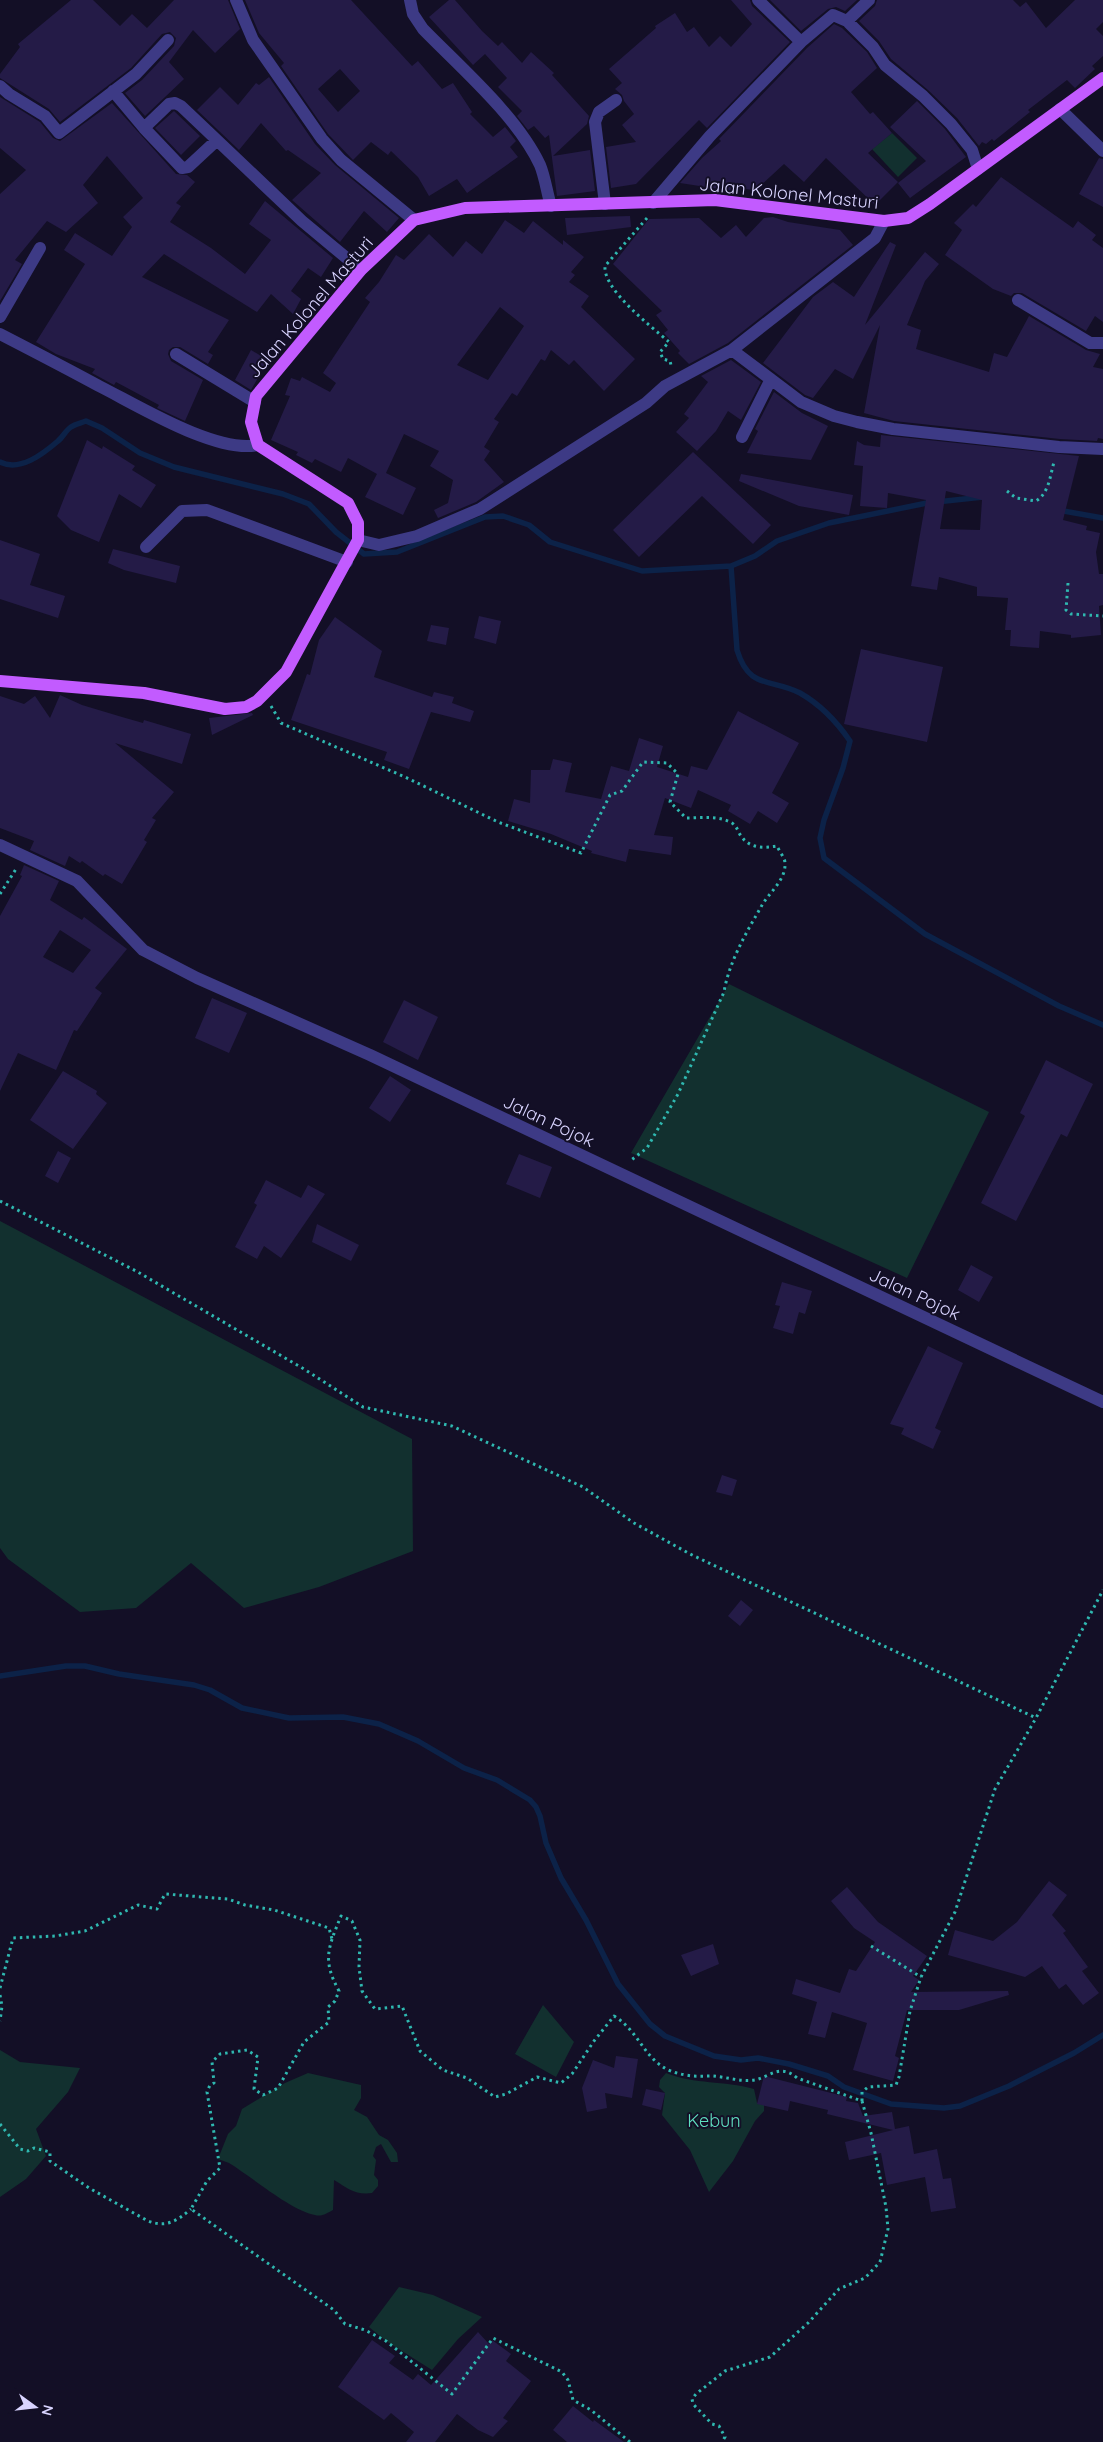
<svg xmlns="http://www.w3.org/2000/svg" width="1103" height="2442" viewBox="0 0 1103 2442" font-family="Quicksand,sans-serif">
	<rect width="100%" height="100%" fill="#130f26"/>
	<path fill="#12302f" d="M892 133 917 158 898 177 872 149Z
		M729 984 989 1112 907 1278 631 1153Z
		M0 1221 412 1439 413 1551 319 1587 244 1608 191 1563 136 1608 80 1612 8 1559 0 1548Z
		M543 2005 574 2042 556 2077 515 2054Z
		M0 2050 20 2062 80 2068 68 2092 36 2129 46 2156 26 2179 0 2197Z
		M308 2073 361 2085V2098L354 2110 367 2117 379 2135 388 2140 397 2153 398 2162H391L381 2144 376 2147 373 2156 376 2160 374 2175 378 2180V2186L372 2193C355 2195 349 2189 334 2180L333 2210C327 2213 322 2217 315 2215 290 2210 252 2177 229 2163L218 2159 228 2134 236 2126 242 2109 285 2083Z
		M666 2073C696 2085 723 2080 754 2089L757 2103 764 2105V2111L755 2121 733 2161 709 2192 690 2150 662 2115 665 2093 659 2087 660 2080Z
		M399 2287 433 2295 482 2317 458 2339 432 2370 386 2341 369 2327Z"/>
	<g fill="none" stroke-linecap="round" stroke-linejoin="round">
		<path stroke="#0c2248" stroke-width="5.5" d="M0 462C20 472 43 454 58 441 63 437 66 430 71 427 75 424 81 423 86 421L102 428 140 453 174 467 283 494 309 504 336 532 364 554 397 552 485 517 503 516 529 525 550 542 642 571 731 566 755 556 777 541 829 523 927 503 983 497
			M1058 510 1103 518
			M731 566 737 650C749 690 771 678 800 693 821 705 837 722 850 741L843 768 824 820 820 838 824 858 925 934 1059 1006 1103 1025
			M0 1676 66 1666H85L119 1674 194 1685 210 1690 242 1708 289 1718 343 1717 379 1724 418 1741 464 1768 497 1780 530 1800 536 1807 540 1816 546 1843 561 1878 586 1920 618 1984 650 2024 665 2036 714 2056 741 2060 758 2058 789 2064 828 2076 844 2087 891 2104 944 2108 960 2106 1009 2086 1074 2053 1103 2035"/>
	</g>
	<path fill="#241b47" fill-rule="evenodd" d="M71 0H93L120 26 132 14 147 28 174 0H228L240 29 215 53 193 30 169 62 184 79 145 116 125 93 142 80 174 46 176 38 170 32 162 34 131 68 60 122 49 109 0 78V74L20 47 18 44Z
		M245 0H351L412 66 418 61 442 89 453 83 472 112 470 114 493 137 505 127 516 141 510 147 518 157 467 193 457 179 429 196 418 177 391 151 388 155 371 142 353 160 328 134 281 66 284 63 259 33ZM340 69 360 91 338 112 318 89Z
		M449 0H455L482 31 498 46 502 42 522 63 531 52 554 73 552 75 589 116 587 124 553 156 590 150 595 191 557 196 549 135 545 138 534 126 528 130 517 116 522 111 498 87 507 78 485 54 473 65 429 17Z
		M731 0H750L752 6 790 42 707 128 699 120 636 184 611 188 606 147 636 142 622 125 634 114 624 101 622 95 615 89 622 83 609 69 656 28 655 26 675 13 687 32 694 27 709 47 720 36 731 47 752 24Z
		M770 0H857L845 11 836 7 828 9 801 31Z
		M877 0H1013L1020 7 1026 2 1046 28 1075 0H1103V22L1096 29 1103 36V56L1092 66 1095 69 1075 88 1067 80 1028 110 1030 112 994 141 992 139 986 144 982 142 979 146 957 118 928 90 891 59 879 41 859 21 875 6Z
		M834 24 842 28 867 52 877 68 851 92 870 114 873 112 892 133 868 153 898 182 875 205 826 158 804 182 784 164 760 186 759 191 733 187 732 191 680 183 702 158 721 141 719 139 807 48Z
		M269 77 315 144 335 165 399 218 387 232 364 211 340 242 292 200 321 173 288 150 286 151 261 123 239 150 197 110 220 87 238 105 256 83 259 85Z
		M0 97 40 122 53 138 60 141 112 103 176 174 187 175 195 182 176 203 181 206 170 222 211 248 245 274 271 240 249 224 265 201 333 258 321 277 308 268 291 291 301 299 293 314 271 294 257 312 164 254 142 277 229 320 208 352 213 355 208 364 180 347H173L169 350 168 354 171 361 203 380 185 421 157 408 159 405 116 382 114 385 92 373 95 369 56 354 36 342 85 264 64 250 75 233 112 256 132 227 123 217 143 198 107 156 83 185 98 203 66 232 47 221 15 260 22 264 0 301V194L26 170 0 148Z
		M917 101 945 129 966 157 910 198 898 183 926 161 890 127Z
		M174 111 200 136 181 155 155 128Z
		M1099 158 1103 159V207L1079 194Z
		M1001 177 1073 228 1078 221 1096 235 1092 240 1103 248V322L1095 316 1086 331 1022 293H1014L1011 296 993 289 945 255 962 230 954 223 973 204 976 207Z
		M630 216 631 227 567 235 565 218Z
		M773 217 788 222 840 230 853 245 728 343 689 364 678 353 680 351 664 333 668 330 656 315 662 311 613 264 649 219 699 218 721 238 736 225 746 237 764 218Z
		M505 220 524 233 533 221 563 245V240L584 257 571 272 575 275 569 282 589 296 581 307 635 359 604 391 574 360 569 365 551 350 545 361 541 359 517 396 512 393 494 419 499 422 484 447 490 451 484 460 504 482 476 502 438 518 434 510 448 503 453 480 430 466 439 451 404 434 386 473 416 488 403 515 365 497 377 474 348 458 341 472 315 459 312 463 296 455 298 452 271 440 290 396 285 395 291 378 300 381 302 377 330 392 336 383 323 373 370 302 365 298 379 282 396 255 404 260 429 234 453 257 466 241 482 254ZM500 307 524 326 488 380 457 365Z
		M890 242 896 245 865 325 925 252 939 264 925 281 907 325 921 330 916 349 989 372 994 353 1007 357 1029 316 1086 350 1100 354 1093 367 1103 369V439L1098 438 1097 441 1060 439 894 421 864 413 880 325 853 379 835 369 813 398 805 395 763 363 813 297 833 282 854 297Z
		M251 350 268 360 251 390 235 380Z
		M731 360 761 382 741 420 728 411 716 431 697 451 676 432 689 418 684 414 708 382 701 376Z
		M774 392 802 413 828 426 811 460 747 453 758 431 755 429Z
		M881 435 1079 456 1063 520 1087 526 1086 530 1100 533 1096 552 1099 574H1103V605L1099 606 1101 635 1071 638V635L1040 631 1039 648 1010 646 1011 630H1005L1008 598 977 596V587L939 577 937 590 911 586 926 500 888 493 887 508 860 506 863 466 854 465 857 441 864 445 880 447ZM946 491 982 500 980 530 940 529Z
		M87 440 102 449 103 446 135 466 132 470 156 485 141 508 119 494 99 542 71 530 57 516Z
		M693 452 771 525 753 544 702 496 639 557 613 530Z
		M741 474 853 495 849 515 799 506 739 481Z
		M0 540 40 554 30 585 65 596 58 618 0 599Z
		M113 549 180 566 176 583 124 570 108 563Z
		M479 616 501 621 496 644 474 638Z
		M335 617 382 651 374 677 432 697 434 692 454 697 452 703 474 711 470 722 431 712 409 769 384 760 387 752 291 720 307 674 310 675 319 640Z
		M431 625 449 628 446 645 427 641Z
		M861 649 943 667 927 742 844 724Z
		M60 695 82 705 122 717 143 723 144 720 191 734 182 764 115 743 174 792 152 818 156 820 144 840 147 842 122 884 105 874 103 876 82 861 80 863 69 856 65 866 30 850 34 841 0 828V696L24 704 35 696 50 718Z
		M738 711 799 743 772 793 789 803 777 823 758 811 750 824 728 811 731 805 698 790 691 808 665 798 654 835 673 837 671 855 629 849 626 862 591 853 592 851 551 834 508 821 514 799 530 803 531 770H550L553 759 572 763 565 792 601 799 611 766 629 771 639 738 663 746 657 767 688 777 691 766 707 770Z
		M252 713 253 715 212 735 209 718Z
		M24 865 59 881 50 900 82 920 84 917 127 949 95 988 102 993 77 1031 74 1030 56 1070 18 1053 0 1091V916L22 876 20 875ZM60 930 91 950 73 973 43 957Z
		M212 998 247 1013 229 1053 195 1038Z
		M404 1000 438 1017 418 1060 383 1042Z
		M1046 1060 1093 1084 1067 1137 1061 1134 1016 1221 981 1203 1025 1116 1020 1113Z
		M63 1071 97 1091 96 1094 107 1103 73 1149 30 1120Z
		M390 1076 411 1090 390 1122 369 1108Z
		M58 1151 71 1158 58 1183 45 1176Z
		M519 1154 552 1167 540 1198 506 1184Z
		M266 1180 301 1198 308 1185 325 1194 281 1258 264 1246 257 1259 235 1247 257 1205 254 1203Z
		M317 1224 359 1245 351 1261 312 1242Z
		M971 1265 993 1277 979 1302 958 1290Z
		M782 1282 812 1291 805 1314 799 1312 793 1334 773 1328 780 1306 775 1305Z
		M928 1346 963 1363 935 1428 941 1431 933 1449 901 1434 904 1428 890 1424Z
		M722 1475 737 1480 732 1496 716 1492Z
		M741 1600 753 1610 740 1626 728 1616Z
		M1049 1881 1067 1895 1052 1915 1066 1931 1063 1933 1088 1967 1082 1971 1099 1993 1083 2005 1066 1984 1059 1989 1042 1966 1025 1977 948 1955 955 1930 993 1941 1017 1922Z
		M847 1887 878 1922 927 1956 913 1976 919 1980 911 1992 1008 1991 1009 1995 959 2010H907L895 2056 899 2058 893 2081 853 2070 867 2023 832 2012 825 2038 808 2034 817 2002 792 1994 796 1979 840 1993 849 1969 856 1971 875 1942 854 1928 831 1901Z
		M713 1944 719 1964 691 1976 681 1955Z
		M616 2056 638 2059 632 2098 605 2093 607 2108 587 2112 582 2088 593 2060 614 2068Z
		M764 2076 847 2097 846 2101 858 2103 863 2116 892 2112 895 2129 909 2126 914 2154 937 2149 943 2179 951 2178 956 2208 931 2212 925 2177 887 2185 881 2153 849 2160 845 2142 893 2130 827 2114 828 2110 790 2101 788 2111 757 2104Z
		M646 2089 665 2093 661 2110 642 2105Z
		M478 2332 489 2344 492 2340 511 2354 506 2361 531 2381 503 2418 508 2421 493 2437 478 2430 457 2414 435 2442H406L414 2432 391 2413 384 2420 338 2387 372 2340 395 2356 389 2363 413 2380 418 2374 431 2385Z
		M573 2406 593 2422 594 2420 624 2442H567L553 2430Z"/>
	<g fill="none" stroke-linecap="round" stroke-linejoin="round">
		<path stroke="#2fb8b0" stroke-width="3" stroke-dasharray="2.5 4" stroke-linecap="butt" d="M647 218 605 266C603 290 651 326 669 342L660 352 663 359 670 361 671 365
			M1007 491 1016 498 1036 501C1049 493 1050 476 1054 462
			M1068 583 1066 610 1071 614 1103 616
			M271 706 281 723 405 777 498 822 581 853 610 795 622 791 643 762 667 763 678 774 670 802 686 818C702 818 718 815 732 823 737 826 738 832 741 836 750 849 764 848 777 846 779 851 785 858 785 863 786 881 768 893 761 907 746 933 729 962 724 992L678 1094 647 1148 630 1161
			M0 894 16 869
			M0 1201 136 1271 304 1369 363 1407 452 1426 583 1487 634 1523 690 1554 1036 1718
			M871 1946 921 1977
			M0 1988 13 1938 55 1936 85 1931 138 1905 157 1909 165 1894 228 1899 245 1905 274 1910 329 1928 332 1939
			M0 1995 2 2006 0 2021
			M862 2101V2092L868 2087 896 2085 899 2077 910 2011 921 1977 955 1912 995 1789 1036 1718 1103 1590
			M0 2124 20 2149 28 2151 34 2148 50 2152V2161L89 2188 148 2221C166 2228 177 2221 191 2209
			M630 2442 591 2410 573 2400 568 2380 562 2372 493 2338 452 2394 386 2341 365 2330 345 2324 334 2310 191 2209 207 2181 220 2168 207 2092 210 2085 214 2083 212 2062 220 2054 247 2050 258 2057 254 2089 263 2095 278 2088 304 2042 329 2022 328 2007 335 2001 339 1991C322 1960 328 1948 341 1916L352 1921 360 1940 359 1967 362 1991 375 2009 402 2006 420 2051 443 2070 467 2078 495 2097 506 2094 537 2077 561 2083 572 2074 594 2041 614 2016C644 2034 644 2069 686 2075 695 2077 704 2076 713 2076 726 2077 741 2082 755 2080 769 2077 780 2063 797 2078L862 2101 871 2133 886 2207 888 2229 880 2262 865 2278 839 2289 808 2323 770 2357 725 2371 696 2394 692 2399 693 2404 712 2424 719 2426 725 2437 722 2442"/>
		<path stroke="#3d3a85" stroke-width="12" d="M236 0 253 40 322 139 341 160 414 220
			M410 0 413 14 423 29C461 68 517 116 540 165 545 177 547 193 551 206
			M758 0 801 42
			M847 21 869 0
			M0 86 9 94 45 116 59 133 136 74 168 40
			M113 91 144 128 169 104 175 103 181 106 302 221 361 270
			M1060 109 1103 151
			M144 128 182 168 188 167 216 141
			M653 203 710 136 801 42 833 15 847 21 873 47 885 65 923 96 951 124 972 150 978 169
			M605 204 595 122 599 112 616 100
			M1018 300 1090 343H1103
			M0 317 40 248
			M0 334C33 351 66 368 99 386 137 405 216 454 258 445
			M732 350 801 402 834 416 857 422 893 429 1059 447 1103 449
			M176 354 255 402
			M742 437 771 379
			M358 540 379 545 417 536 480 509 646 403 665 386 732 350 875 238 884 221
			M146 547 182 511 207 510 347 562
			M0 845 77 881 143 950 197 978 370 1055 1103 1402"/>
		<path stroke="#c25bff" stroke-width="12" d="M0 681 144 693 225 709 246 707 257 701 286 672 358 540V523L348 503 258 445 251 422 256 396 361 270 414 220 465 208 715 200 884 221 908 218 930 204 1103 78"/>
	</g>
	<g text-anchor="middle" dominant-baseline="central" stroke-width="4" stroke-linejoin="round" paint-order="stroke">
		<g font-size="18" fill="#d9d4ff" stroke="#130f26">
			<text transform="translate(789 193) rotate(6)">Jalan Kolonel Masturi</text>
			<text transform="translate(310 307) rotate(-49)">Jalan Kolonel Masturi</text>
			<text transform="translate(549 1121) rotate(25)">Jalan Pojok</text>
			<text transform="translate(915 1294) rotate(25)">Jalan Pojok</text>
		</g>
		<g font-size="18" fill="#5fe0c0" stroke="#130f26">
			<text x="714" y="2120">Kebun</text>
		</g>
	</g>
	<g transform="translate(35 2407) rotate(105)" stroke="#130f26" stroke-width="4" paint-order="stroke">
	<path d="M0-4L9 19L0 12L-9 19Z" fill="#d9d4ff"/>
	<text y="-8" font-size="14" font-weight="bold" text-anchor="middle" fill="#d9d4ff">N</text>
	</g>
</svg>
